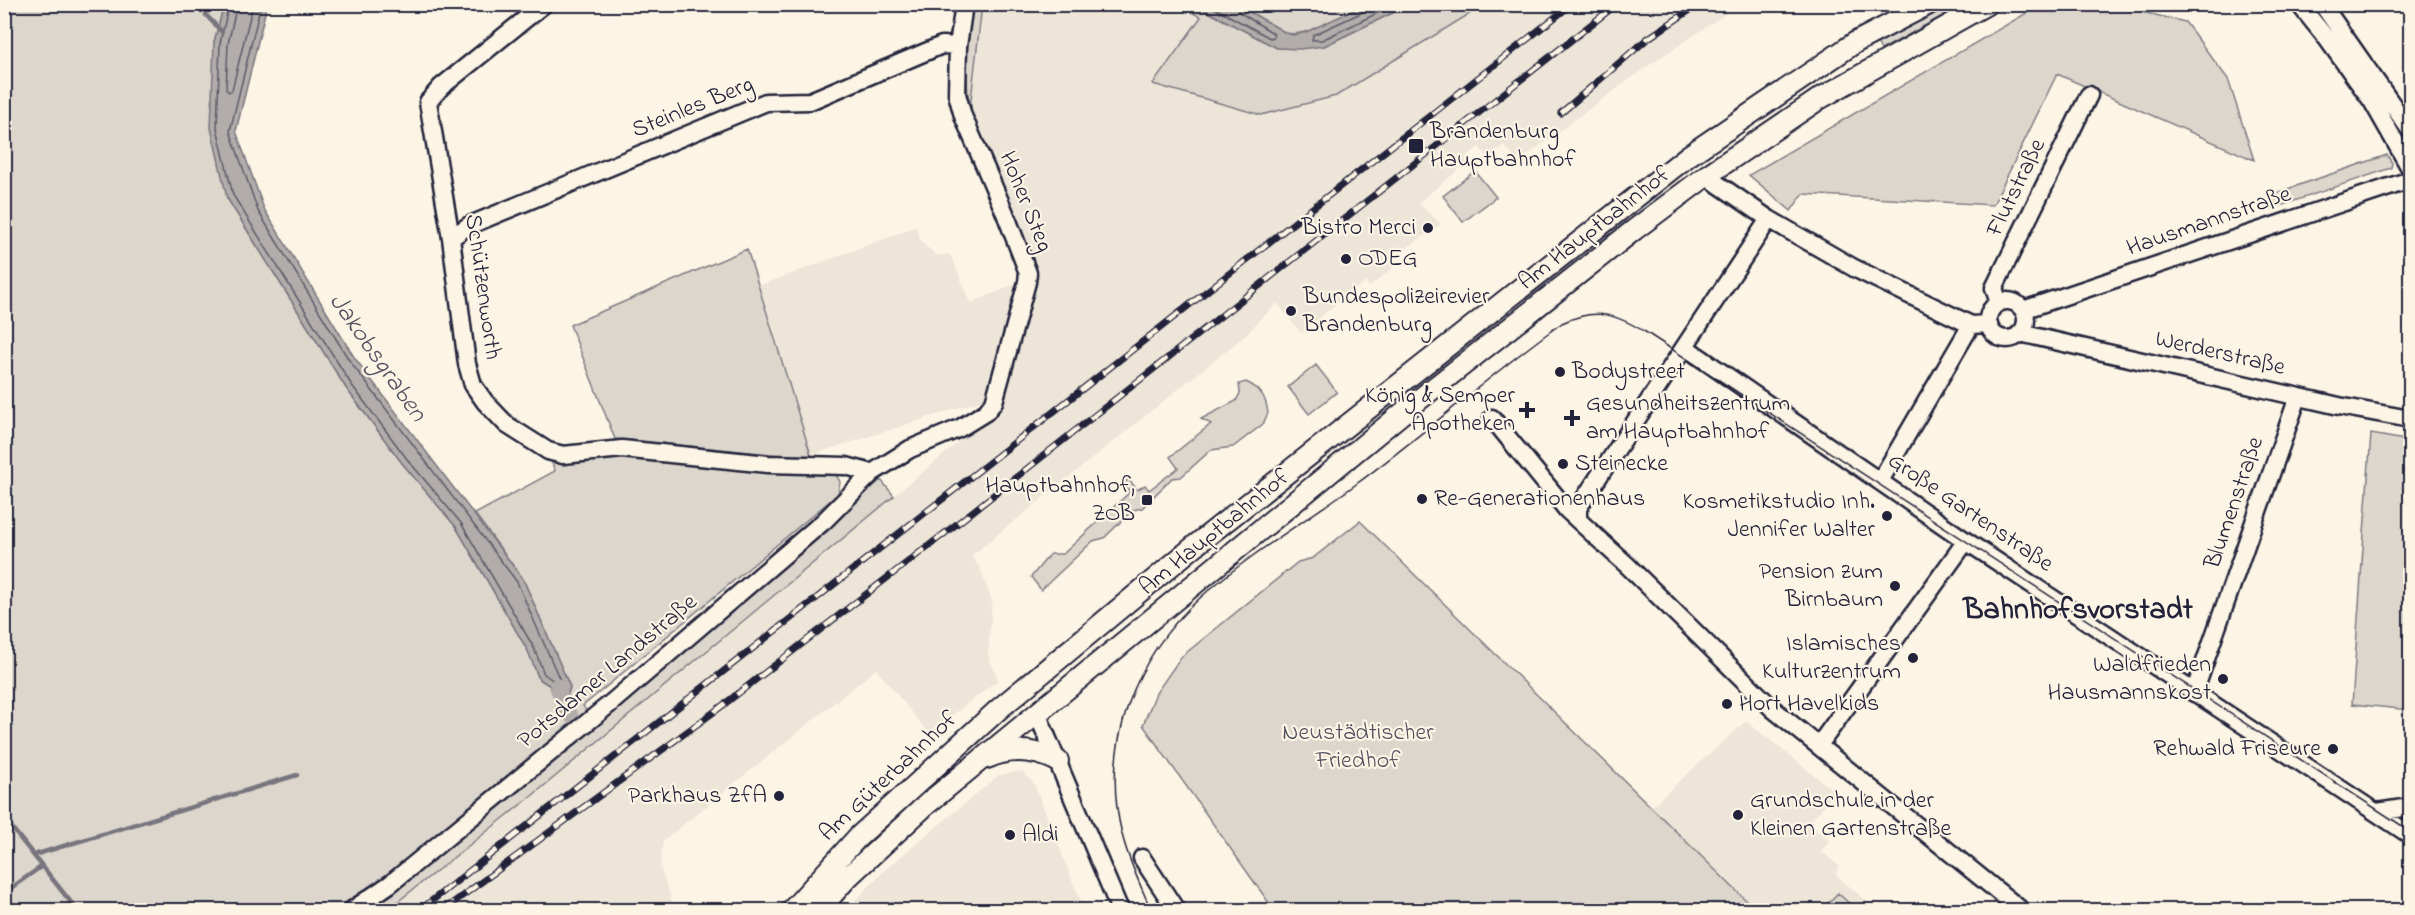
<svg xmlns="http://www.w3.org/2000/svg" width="2415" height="915" viewBox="0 0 2415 915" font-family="'Indie Flower',sans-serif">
	<rect width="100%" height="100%" fill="#fcf5e5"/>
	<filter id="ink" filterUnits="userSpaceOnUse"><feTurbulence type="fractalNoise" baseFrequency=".0167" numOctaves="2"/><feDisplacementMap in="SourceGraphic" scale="12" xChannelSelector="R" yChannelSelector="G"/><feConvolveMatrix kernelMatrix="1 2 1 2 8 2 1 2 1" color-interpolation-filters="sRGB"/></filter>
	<g filter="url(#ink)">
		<path fill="#ece5d8" d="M1676 4 1678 6 1739 5 1642 70 1518 162 1504 145 1489 158 1479 147 1465 158 1468 162 1418 203 1441 224 1401 252 1402 254 1389 263 1394 267 1369 287 1366 282 1352 291 1301 333 1277 303 1242 338 971 556 980 568 992 601 988 655 998 680 929 733 876 669 663 841 660 867 675 910H387L533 795 1000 408 1035 283 971 116V100L982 5H1178L1202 17 1153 83 1438 32 1484 5Z
			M916 227 921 242 937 256 950 254 971 303 1020 282 986 399 811 455 759 286Z
			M1746 721 1835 792 1809 823 1830 841 1821 851 1840 867 1835 874 1876 910H1757L1652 806Z
			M1022 771 1034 784 1084 910H846L887 868 999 775Z"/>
		<path fill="#dcd6cc" stroke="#7f7c84" stroke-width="1.5" d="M2042 4 2135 5 2142 12 2185 22 2228 79 2254 160 2057 74 1993 205 1803 194 1791 211 1749 175Z
			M5 5H224L214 42 227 198 346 388 402 463 456 527 528 651 539 679 549 685 564 706 570 687 523 579 475 514 555 471 550 458 625 452 835 473 840 482 838 494 583 706 595 723 881 480 894 496 533 795 387 910H5Z
			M971 5H982L971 100V116C964 79 967 42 971 5Z
			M1178 5H1195L1277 48 1324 46 1409 5H1484L1336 96 1261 115 1153 84 1201 17Z
			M1238 5H1365C1344 15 1309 38 1286 33Z
			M1949 5H1962L1881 50 1877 42Z
			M2387 155 2392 163 2391 168 2271 209 2267 196Z
			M1475 171 1496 197 1463 222 1443 196Z
			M747 249 811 455 801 457 615 439 570 325Z
			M1316 365 1337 392 1309 414 1288 387Z
			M1246 382C1261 389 1266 397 1268 413L1263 424 1233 447 1211 450 1181 477 1172 478 1142 508 1133 510 1104 538 1093 541 1041 590 1031 577 1050 554H1063L1130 492 1126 487H1119L1129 479 1137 490 1145 485 1149 490 1178 468 1170 457 1211 424 1201 419 1236 401 1240 393 1239 384Z
			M2371 434 2410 441V710L2352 704Z
			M1360 521 1756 910H1274L1143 725 1156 693 1181 657 1298 562 1313 558Z
			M1838 893 1856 910H1821Z"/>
		<path fill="#b2adab" stroke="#78757e" stroke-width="1.5" d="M224 5H267L236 131 264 209 354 357 523 579 570 687 564 706 557 704 549 685 539 679 528 651 456 527 402 463 346 388 227 198 211 128 214 42Z
			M1195 5H1238L1286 33 1293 35 1306 32 1365 5H1409L1324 46 1300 49 1277 48Z"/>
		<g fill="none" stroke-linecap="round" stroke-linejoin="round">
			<path stroke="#5c5a68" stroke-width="1.5" d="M229 4 220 43 217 128 233 195 351 384 407 459 461 523 534 648 544 674 554 681 558 691 561 692 563 687 517 582 349 360 258 211 230 131 261 4
				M237 4 228 44 226 89 229 92 232 90 253 4
				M1207 4 1270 38 1274 37 1273 33 1239 12 1236 4
				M1366 4 1363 12 1313 35 1312 40H1322L1396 4"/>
			<path stroke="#78757e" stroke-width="4.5" d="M206 15 222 32
				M4 818 77 910
				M34 855 297 775
				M4 893 42 866"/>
			<path stroke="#b2adab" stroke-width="15" d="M557 686 564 706 571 716"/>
			<defs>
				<path id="minor" d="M544 4 441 87 428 102 451 238 467 364 473 385 485 402 507 425 548 451 563 455 622 449 768 464 846 466 872 473
					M2299 4 2328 40 2372 101 2410 168
					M2322 4 2410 130
					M1706 176 1769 219 1854 268 1971 325
					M451 238 468 226 766 102 810 101 942 45 958 46
					M1988 320a19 19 0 1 1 38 0a19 19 0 1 1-38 0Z
					M1999 303 1994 288 2089 95
					M2023 310 2410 180
					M2020 333 2339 406 2410 419
					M1685 347 1966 541 2410 835
					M1492 418 1567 510 1628 566 1773 709 2021 910
					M1880 481 1971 325 1989 324
					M1578 518V508L1769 219
					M2194 693 2298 397
					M1037 713 1120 910
					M1819 745 1966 541
					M2377 812 2410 807
					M1142 858 1176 910
					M352 910 390 884 611 703 824 521 872 473 910 449 960 428 986 412 994 402 1027 282 1028 273 1005 213 963 116 957 94 958 46 964 4"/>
				<path id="major" d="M987 758C1011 747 1034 749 1058 761
					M792 910 857 838 999 709 1197 544 1688 156 1856 42 1929 4
					M819 910 847 878 927 804 1411 406 1634 230 1706 176 1819 99 1987 4"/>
			</defs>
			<use href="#minor" stroke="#22223b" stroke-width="21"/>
			<use href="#major" stroke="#22223b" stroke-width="24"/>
			<use href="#minor" stroke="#fcf5e5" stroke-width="16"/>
			<use href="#major" stroke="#fcf5e5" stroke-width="20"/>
			<path stroke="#22223b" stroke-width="1.5" d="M1151 910C1141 886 1128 860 1122 834 1100 746 1134 657 1201 597 1248 555 1304 522 1355 485 1425 434 1490 374 1562 323 1596 307 1616 314 1647 333L2410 831"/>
			<defs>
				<path id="rail" d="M1561 113 1647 39 1699 4
					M420 910 1572 4
					M443 910 718 709 958 523 1617 4"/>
			</defs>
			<use href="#rail" stroke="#22223b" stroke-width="7"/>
			<use href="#rail" stroke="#fcf5e5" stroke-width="4.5" stroke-dasharray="14" stroke-linecap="butt"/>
		</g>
	</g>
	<g fill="#22223b" stroke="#fcf5e5" stroke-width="2">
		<rect x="1408" y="138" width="16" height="16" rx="3"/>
		<circle cx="1428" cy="228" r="6"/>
		<circle cx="1346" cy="259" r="6"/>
		<circle cx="1291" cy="311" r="6"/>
		<circle cx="1560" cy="372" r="6"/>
		<path d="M1524 401h6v6h6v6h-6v6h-6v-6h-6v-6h6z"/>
		<path d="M1569 409h6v6h6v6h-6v6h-6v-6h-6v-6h6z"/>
		<circle cx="1563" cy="464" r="6"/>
		<circle cx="1422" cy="499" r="6"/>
		<rect x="1141" y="494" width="12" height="12" rx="3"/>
		<circle cx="1887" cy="516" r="6"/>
		<circle cx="1895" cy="586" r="6"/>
		<circle cx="1913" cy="658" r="6"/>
		<circle cx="2223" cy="679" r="6"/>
		<circle cx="1727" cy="704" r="6"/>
		<circle cx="2333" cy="749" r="6"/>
		<circle cx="779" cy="796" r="6"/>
		<circle cx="1738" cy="815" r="6"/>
		<circle cx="1010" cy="835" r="6"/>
	</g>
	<g text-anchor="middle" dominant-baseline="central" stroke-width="4.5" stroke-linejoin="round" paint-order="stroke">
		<g font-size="24" fill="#22223b" stroke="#fcf5e5">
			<text transform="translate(693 108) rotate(-22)">Steinles Berg</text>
			<text transform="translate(2017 188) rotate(-64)">Flutstraße</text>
			<text transform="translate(1025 202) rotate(68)">Hoher Steg</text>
			<text transform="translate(2209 222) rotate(-19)">Hausmannstraße</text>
			<text transform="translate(1595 229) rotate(-38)">Am Hauptbahnhof</text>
			<text transform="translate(482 287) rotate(82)">Schützenworth</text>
			<text transform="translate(2220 354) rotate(13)">Werderstraße</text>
			<text transform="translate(2235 503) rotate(-71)">Blumenstraße</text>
			<text transform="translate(1970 513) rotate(34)">Große Gartenstraße</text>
			<text transform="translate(1215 533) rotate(-39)">Am Hauptbahnhof</text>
			<text transform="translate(608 672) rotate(-40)">Potsdamer Landstraße</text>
			<text transform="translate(889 777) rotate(-43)">Am Güterbahnhof</text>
		</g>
		<g font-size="24" fill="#22223b" stroke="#fcf5e5" text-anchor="start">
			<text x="1430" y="132">Brandenburg<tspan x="1430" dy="28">Hauptbahnhof</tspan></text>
			<text x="1416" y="228" text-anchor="end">Bistro Merci</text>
			<text x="1358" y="259">ODEG</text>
			<text x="1303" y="297">Bundespolizeirevier<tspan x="1303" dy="28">Brandenburg</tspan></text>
			<text x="1572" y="372">Bodystreet</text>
			<text x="1515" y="396" text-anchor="end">König &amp; Semper<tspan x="1515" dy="28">Apotheken</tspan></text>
			<text x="1586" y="404">Gesundheitszentrum<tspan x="1586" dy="28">am Hauptbahnhof</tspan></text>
			<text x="1575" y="464">Steinecke</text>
			<text x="1135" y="486" text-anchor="end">Hauptbahnhof,<tspan x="1135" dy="28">ZOB</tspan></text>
			<text x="1434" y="499">Re-Generationenhaus</text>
			<text x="1875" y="502" text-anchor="end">Kosmetikstudio Inh.<tspan x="1875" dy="28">Jennifer Walter</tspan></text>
			<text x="1883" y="572" text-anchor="end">Pension zum<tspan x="1883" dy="28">Birnbaum</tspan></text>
			<text x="1901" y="644" text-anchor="end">Islamisches<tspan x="1901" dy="28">Kulturzentrum</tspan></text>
			<text x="2211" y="665" text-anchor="end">Waldfrieden<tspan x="2211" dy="28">Hausmannskost</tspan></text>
			<text x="1739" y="704">Hort Havelkids</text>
			<text x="2321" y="749" text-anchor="end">Rehwald Friseure</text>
			<text x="767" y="796" text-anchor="end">Parkhaus ZfA</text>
			<text x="1750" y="801">Grundschule in der<tspan x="1750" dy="28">Kleinen Gartenstraße</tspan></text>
			<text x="1022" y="835">Aldi</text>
		</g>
		<g font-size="24" fill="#504f5f" stroke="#fcf5e5">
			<text x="1358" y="733">Neustädtischer<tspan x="1358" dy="28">Friedhof</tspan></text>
		</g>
		<g font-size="26" font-style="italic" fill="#545362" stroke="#fcf5e5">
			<text transform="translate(377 358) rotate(55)">Jakobsgraben</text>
		</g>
		<g font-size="30" font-weight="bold" fill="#22223b" stroke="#fcf5e5">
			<text x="2078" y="611">Bahnhofsvorstadt</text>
		</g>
	</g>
	<rect width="2415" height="915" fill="none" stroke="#fcf5e5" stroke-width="24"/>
	<rect x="12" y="12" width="2391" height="891" fill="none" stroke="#22223b" stroke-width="2" filter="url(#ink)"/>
</svg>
